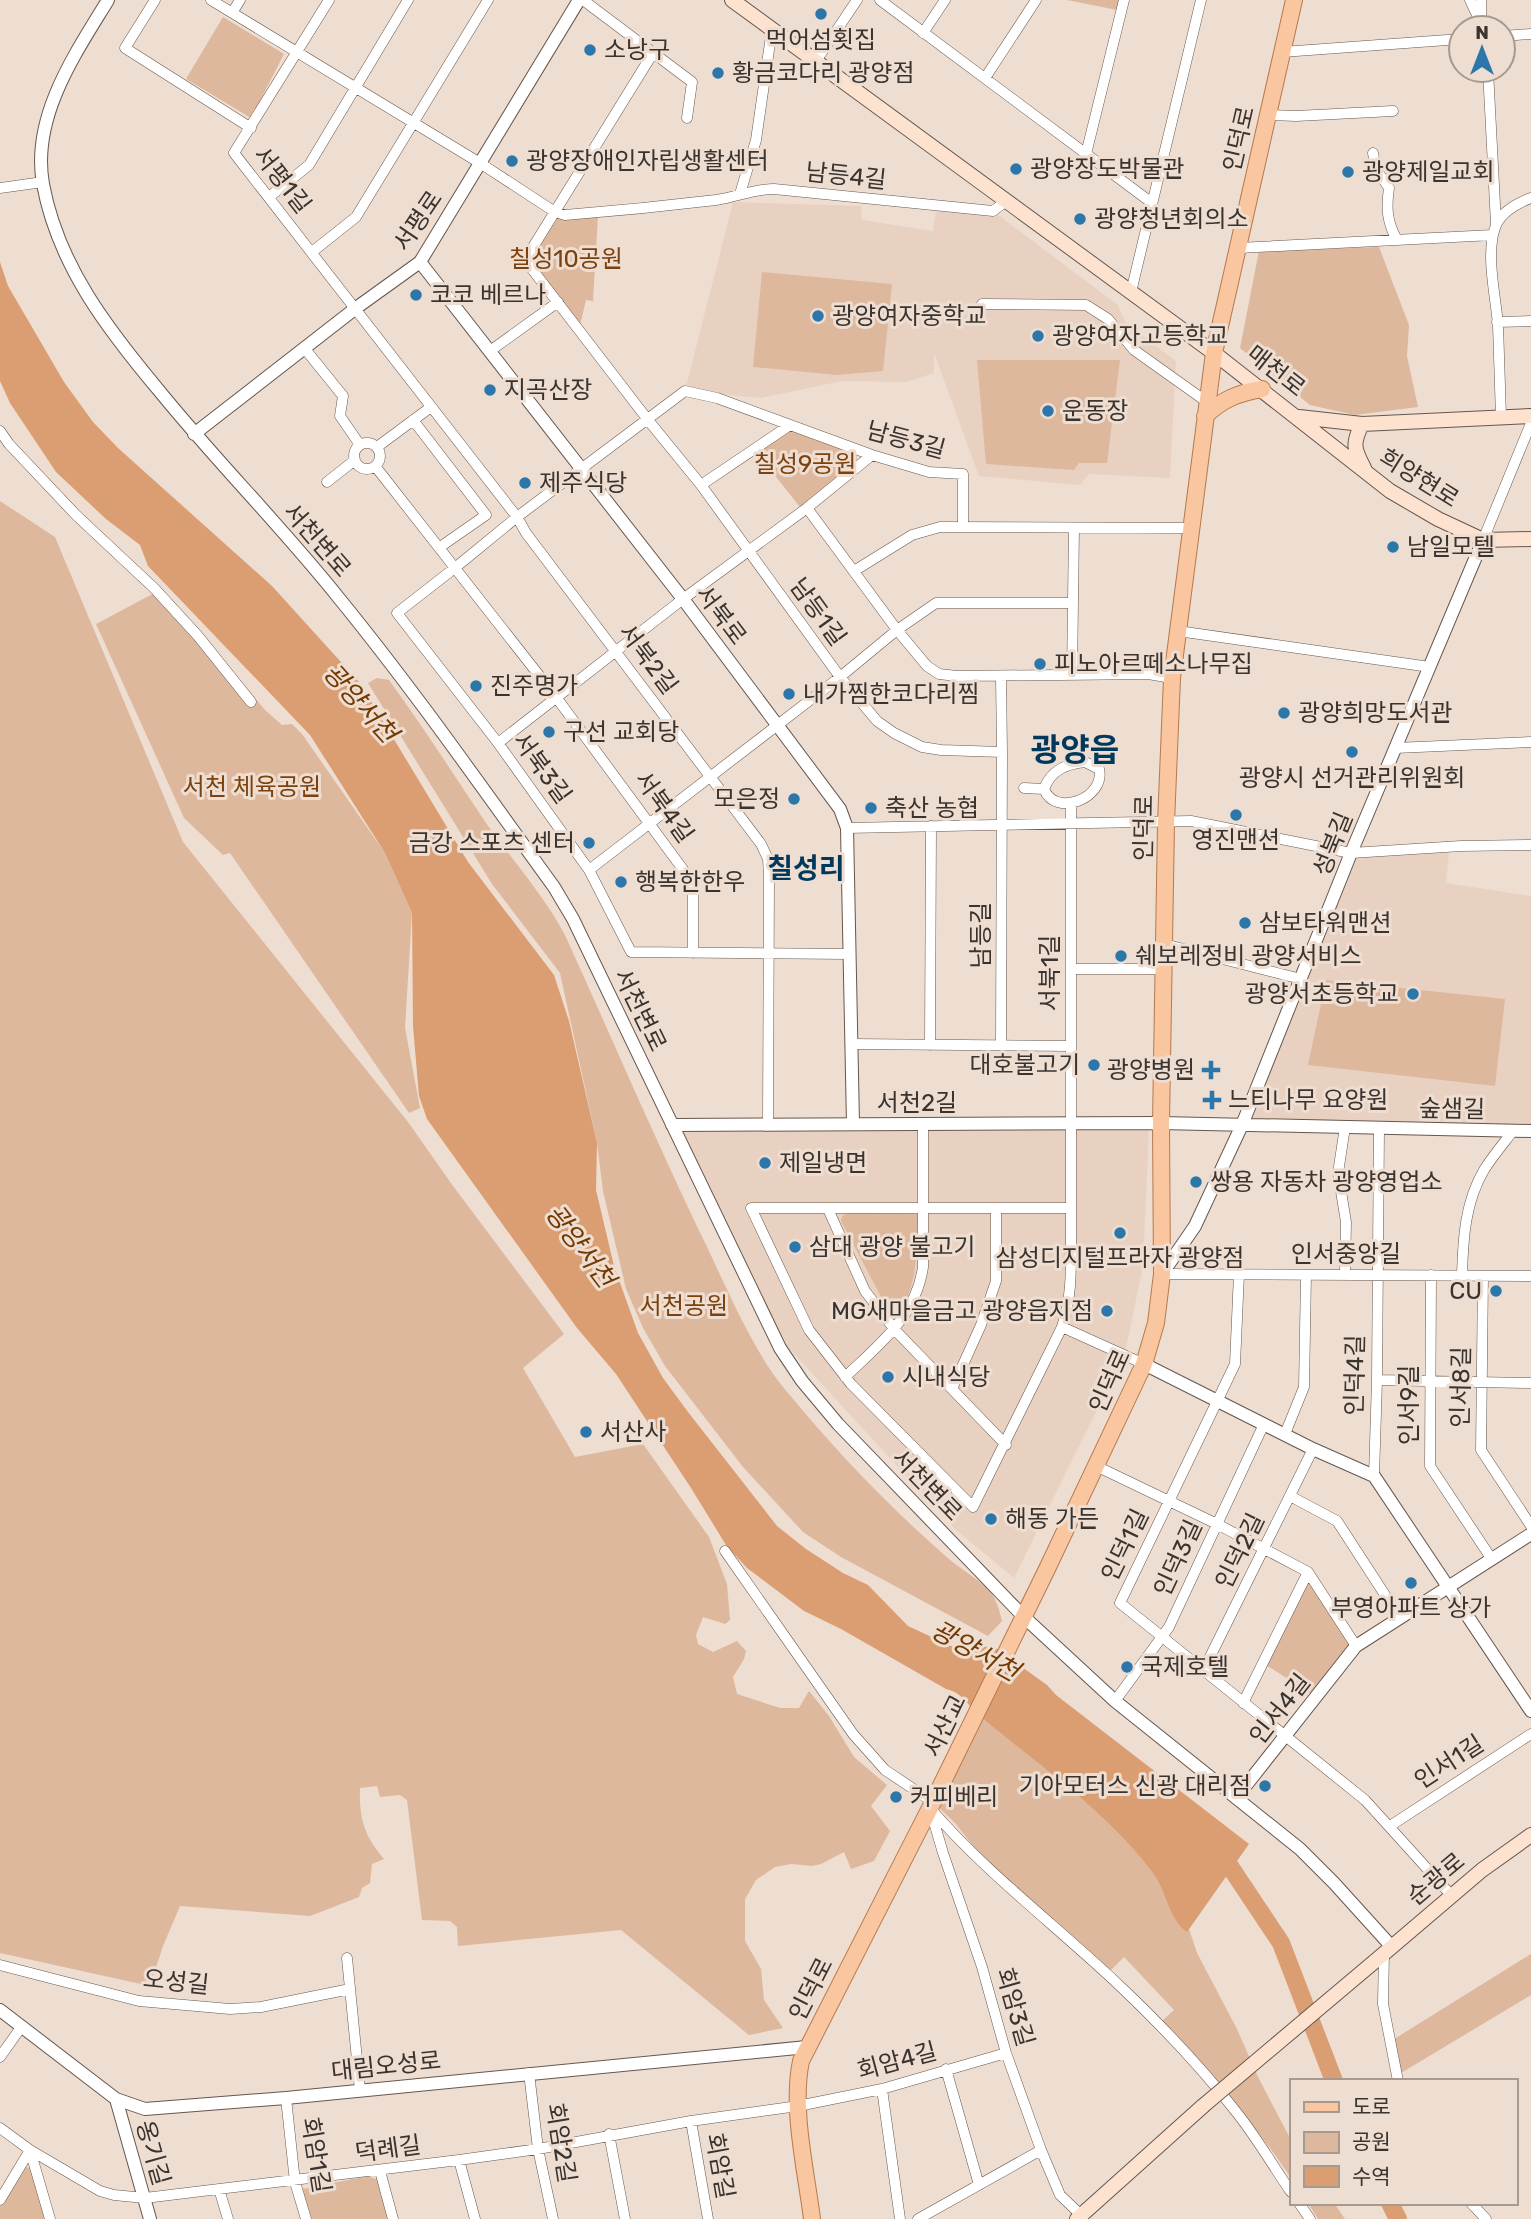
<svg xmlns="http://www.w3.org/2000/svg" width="1531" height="2219" viewBox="0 0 1531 2219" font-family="Rubik,'Noto Sans KR',sans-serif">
	<rect width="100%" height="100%" fill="#eeddd1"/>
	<path fill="#e9d1c1" d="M733 202 861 206 862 220 933 231 937 206 993 211 1118 305 1125 322 1176 361 1170 478 1089 474 1080 485 979 476 934 353V373L907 382 842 381 761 398 685 391Z
		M1449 851 1446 883 1531 896V1131L1242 1125 1351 853Z
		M1149 1129 1143 1266 1125 1353 1014 1578 955 1529 787 1346 679 1131Z"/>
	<path fill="#deb89d" d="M1067 0H1120L1117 10Z
		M223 17 284 54 251 118 186 79Z
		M598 215 593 301 586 300 580 325 530 260 558 217Z
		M1379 247 1409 325 1407 356 1418 407 1355 415 1310 405 1240 348 1259 251Z
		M762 272 892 284 883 371 837 375 753 367Z
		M977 360H1120L1107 463H1079L1074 470 986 464Z
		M786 426 855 449 858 464 800 507 753 448Z
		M0 501 55 537 183 842 408 1122 453 1186 564 1334 523 1368 575 1457 643 1444 709 1537 727 1584 730 1620 725 1624 703 1617 696 1635 698 1644 713 1652 737 1641 746 1651 744 1659 733 1677 737 1694 780 1708H799L809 1691 829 1716 854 1757 887 1785 871 1806 890 1831 874 1861 851 1869 844 1852 821 1864 812 1866 791 1864 775 1867 756 1880 745 1899V1941L761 1969 764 2000 783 2028 749 2035 621 1930 458 1946 457 1927 450 1921 422 1920 407 1800 400 1795 380 1797 377 1786 360 1788C359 1818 364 1836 384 1859L372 1864 370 1883 362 1888 359 1897 310 1916 180 1906 163 1946 150 1986 0 1953Z
		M162 589 265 710 282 725 292 724 302 734 385 853 412 913 405 1028 420 1108 409 1113 230 853 223 855 184 818 96 624Z
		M377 678 389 680C423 727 454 775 486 823 513 861 541 892 564 933 612 1038 657 1144 707 1247 728 1291 753 1350 783 1387 833 1448 889 1507 949 1559 961 1569 975 1577 987 1588 996 1597 999 1609 1002 1621L988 1636 841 1557 803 1532 743 1467 665 1366 643 1328 626 1289 603 1191 597 1143 560 973 492 884 368 683Z
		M1326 980 1505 999 1495 1086 1308 1065Z
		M848 1213 918 1214C917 1250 918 1281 900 1313L889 1312 841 1221 842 1216Z
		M1308 1572 1356 1646 1316 1697 1263 1663Z
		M980 1717 1106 1816 1161 1875 1182 1908 1197 1953 1237 2029 1258 2077 1291 2140V2178C1254 2121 1206 2072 1161 2022L1174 2010 1124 1957 1110 1971 983 1858 955 1823 933 1802Z
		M1531 1954V1995L1396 2076 1391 2041Z
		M24 2167 31 2168 47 2219H0V2207Z
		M368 2176 378 2180 389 2219H312L302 2189Z
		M1308 2203H1334L1345 2219H1318Z"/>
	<path fill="#db9e72" d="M0 262 8 286 64 382 93 422 118 448 272 586 360 683 468 862 554 975 569 1021 597 1143 596 1190 614 1266 638 1333 663 1378 688 1412 777 1526 806 1549 843 1573 868 1585 908 1626 951 1646 994 1647 1047 1685 1056 1695 1249 1844 1187 1932C1168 1919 1167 1891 1153 1873 1110 1814 1039 1765 983 1719 969 1708 964 1693 946 1689L841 1629 804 1611 747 1568 726 1545 691 1488 616 1374 577 1328 427 1119 419 1096 413 1026 412 913 385 853 310 735 148 566 140 545 106 519 56 472 10 403 0 381Z"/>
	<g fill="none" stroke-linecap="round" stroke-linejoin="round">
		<path stroke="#db9e72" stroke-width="18" d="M1216 1853 1227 1862 1281 1943 1334 2081
			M1390 2203 1398 2219"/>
		<defs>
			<path id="minor" d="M155 0 125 48 251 128
				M211 0 480 163 555 212 565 215C616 211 666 206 716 200 737 197 753 189 774 189L993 211 1006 201
				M329 0 234 153 517 517 526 533 761 844 768 859 769 876 768 1124
				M583 0 692 82 687 118
				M880 0 1152 203
				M1470 0 1483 28
				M1481 0V17
				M232 13 240 0
				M923 33 945 0
				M1503 36 1531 34
				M1282 52 1461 39
				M653 53 525 260 648 420 701 485 840 677 877 721 894 733 922 747 941 750 1002 752
				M816 61 857 0
				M1488 70 1496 224
				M985 78 1036 0
				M1268 115 1296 116 1393 111
				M1373 153 1376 169 1389 188C1386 208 1387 222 1397 240
				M1086 154 1124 0
				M0 188 43 182
				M740 194 756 140 772 29
				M269 197 309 165 408 0
				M1238 248 1493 235
				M312 252 356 217 488 0
				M1131 292 1201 0
				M982 304 1086 305 1108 319 1134 350 1207 402
				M1497 322 1531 321
				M305 349 343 396 340 416 360 445
				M490 351 558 302
				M1501 417C1500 387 1499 356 1498 325 1496 297 1484 249 1497 223 1504 210 1518 203 1531 198
				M413 420 486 515 440 547
				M0 431 9 444 76 515 154 588 198 636 251 702
				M354 456a13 13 0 1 1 26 0a13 13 0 1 1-26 0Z
				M377 447 431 407
				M375 466 556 697 693 883V953
				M327 482 355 460
				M701 485 790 425
				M807 508 897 630 927 666 939 674 957 676 1148 674 1172 678
				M1483 540 1531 423
				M854 571 912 535 940 527 1191 528
				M1178 631 1430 667
				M1072 675 1074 528
				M1001 676 1002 752 1001 1045
				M498 743 683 599 807 508 872 455
				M1395 748 1531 742
				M1085 762 1099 769C1106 798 1055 818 1044 789 1051 770 1066 764 1085 762Z
				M1024 788 1044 789
				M1071 804C1070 920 1071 1036 1071 1151 1071 1180 1071 1208 1071 1237 1071 1268 1072 1297 1062 1327L973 1507 851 1384 809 1330 751 1208H1071
				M847 828 1191 821 1351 853 1461 846 1531 845
				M589 870 840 677 897 630 936 603H1073
				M1164 944 1301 979
				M850 954 631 952 589 870 498 743 397 613 456 567 517 517 685 391 717 398 872 455 929 472 963 474V527
				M1071 969H1164
				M852 1044 1071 1046
				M930 1045 931 826
				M1345 1127 1338 1173 1346 1222 1345 1275
				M828 1209 865 1291 895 1330 1006 1445
				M1162 1274 1531 1276
				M1239 1274 1235 1364 1120 1603 1365 1800 1451 1895
				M1431 1275 1430 1466 1491 1558
				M1462 1275C1463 1239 1465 1202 1484 1170 1492 1157 1503 1144 1513 1131
				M1483 1276 1481 1450 1531 1526
				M1062 1327 1144 1364
				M845 1377C880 1344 916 1316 923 1267V1124
				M1377 1380 1531 1383
				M952 1389 981 1325 996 1281V1209
				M1285 1434 1304 1387 1306 1275
				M1096 1466 1217 1524 1308 1572 1356 1646
				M1374 1476 1377 1380 1379 1128
				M1290 1496 1337 1521 1400 1618
				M725 1551 853 1734 885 1770 933 1802
				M1203 1671 1313 1449
				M1115 1701 1169 1627 1264 1424
				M1243 1703 1308 1572
				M930 1808C987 1874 1058 1927 1121 1987 1162 2026 1202 2068 1237 2113 1257 2138 1273 2166 1291 2192
				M931 1812 943 1853 982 1967 1006 2053 1041 2150 1060 2195 1081 2215
				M1390 1826 1531 1734
				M1384 1952 1383 2004 1398 2081
				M347 1958 360 2090
				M0 1965 139 2001 230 2009 261 2007 350 1989
				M0 2057 22 2026
				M946 2069 979 2185
				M529 2073 538 2149 553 2219
				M882 2089 900 2219
				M286 2098 295 2182 306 2219
				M691 2121 708 2219
				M0 2128 30 2150 100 2191 114 2195 145 2198 459 2160 538 2149 691 2121 798 2106 882 2089 1006 2053
				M609 2134 625 2219
				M30 2150 50 2219
				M459 2160 475 2219
				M380 2171 393 2219
				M219 2189 228 2219
				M0 2200 30 2150
				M1299 2203 1310 2219
				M1471 2203 1486 2219
				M918 2219 1041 2150"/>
			<path id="tertiary" d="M108 0C75 54 31 117 43 184 58 266 109 331 161 393 218 463 282 527 338 597 414 690 483 789 554 887L573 919 780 1348 802 1381 838 1424 1024 1617 1115 1701 1300 1849 1334 1883 1391 1946
				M420 262 683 599 840 809 847 828 853 1124
				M194 434 356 308 420 262 579 0
				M672 1125 1161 1123 1531 1131
				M1162 1274 1195 1226 1242 1125 1351 853 1483 540
				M1144 1364 1313 1449 1374 1476 1531 1711
				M1236 1798 1356 1646 1531 1534
				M0 2010 116 2099 145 2109 286 2098 807 2047
				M116 2099 150 2219"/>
			<path id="secondary" d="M732 0 1214 353 1390 491 1438 519 1483 540 1531 539
				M1299 417 1362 424 1531 416
				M1362 424C1352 444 1354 449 1364 468
				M1374 1962 1482 1870 1531 1835
				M1077 2219 1203 2106"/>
			<path id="primary" d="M1205 416C1223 399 1238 393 1262 389
				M812 2219C806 2170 791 2109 801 2061L930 1808 1047 1569 1144 1364 1156 1323 1162 1274 1161 1123 1166 823 1172 678 1214 353 1294 0"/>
		</defs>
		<use href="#minor" stroke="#66574d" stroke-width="11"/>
		<use href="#tertiary" stroke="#66574d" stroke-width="14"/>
		<use href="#secondary" stroke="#66574d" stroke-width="16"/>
		<use href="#primary" stroke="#b47a4e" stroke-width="18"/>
		<use href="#minor" stroke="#fff" stroke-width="10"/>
		<use href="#tertiary" stroke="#fff" stroke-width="12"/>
		<use href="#secondary" stroke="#fce2cf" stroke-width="14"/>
		<use href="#primary" stroke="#fac69f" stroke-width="16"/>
		<defs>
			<path id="secondary-bridge" d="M1203 2106 1374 1962"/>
		</defs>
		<use href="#secondary-bridge" stroke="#66574d" stroke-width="16" stroke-linecap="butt"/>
		<use href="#secondary-bridge" stroke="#fce2cf" stroke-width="14"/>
	</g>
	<g fill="#2c76aa" stroke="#eeddd1" stroke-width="2.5">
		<circle cx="821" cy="14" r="7"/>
		<circle cx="590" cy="50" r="7"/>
		<circle cx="718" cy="73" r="7"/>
		<circle cx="512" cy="161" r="7"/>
		<circle cx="1016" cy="169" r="7"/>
		<circle cx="1348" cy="172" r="7"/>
		<circle cx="1080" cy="219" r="7"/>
		<circle cx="416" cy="295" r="7"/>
		<circle cx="818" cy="316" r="7"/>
		<circle cx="1038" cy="336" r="7"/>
		<circle cx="490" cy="390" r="7"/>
		<circle cx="1048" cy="411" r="7"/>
		<circle cx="525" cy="483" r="7"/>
		<circle cx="1393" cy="547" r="7"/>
		<circle cx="1040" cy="664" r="7"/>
		<circle cx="476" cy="686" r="7"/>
		<circle cx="789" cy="694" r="7"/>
		<circle cx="1284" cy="713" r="7"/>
		<circle cx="549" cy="732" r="7"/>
		<circle cx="1352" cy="752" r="7"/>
		<circle cx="794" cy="799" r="7"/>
		<circle cx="871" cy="808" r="7"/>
		<circle cx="1236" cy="815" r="7"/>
		<circle cx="589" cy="843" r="7"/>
		<circle cx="621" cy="882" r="7"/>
		<circle cx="1245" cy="923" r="7"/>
		<circle cx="1121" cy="956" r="7"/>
		<circle cx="1413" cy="994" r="7"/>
		<circle cx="1094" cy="1065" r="7"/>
		<path d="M1207.5 1059.5h7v7h7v7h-7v7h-7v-7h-7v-7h7z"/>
		<path d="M1208.5 1089.5h7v7h7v7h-7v7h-7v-7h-7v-7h7z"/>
		<circle cx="765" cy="1163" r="7"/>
		<circle cx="1196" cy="1182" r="7"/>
		<circle cx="1120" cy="1233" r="7"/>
		<circle cx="795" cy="1247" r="7"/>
		<circle cx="1496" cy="1291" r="7"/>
		<circle cx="1107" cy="1311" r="7"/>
		<circle cx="888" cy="1377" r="7"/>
		<circle cx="586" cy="1432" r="7"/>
		<circle cx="991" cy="1519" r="7"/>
		<circle cx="1411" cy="1583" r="7"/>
		<circle cx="1127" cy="1667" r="7"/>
		<circle cx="1265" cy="1786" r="7"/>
		<circle cx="896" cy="1797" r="7"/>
	</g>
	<g text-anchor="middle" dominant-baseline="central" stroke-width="6" stroke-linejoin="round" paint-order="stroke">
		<g font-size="24" fill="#3a332e" stroke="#eeddd1" text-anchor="start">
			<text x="821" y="40" text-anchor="middle">먹어섬횟집</text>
			<text x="604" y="50">소낭구</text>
			<text x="732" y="73">황금코다리 광양점</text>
			<text x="526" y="161">광양장애인자립생활센터</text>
			<text x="1030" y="169">광양장도박물관</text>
			<text x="1362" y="172">광양제일교회</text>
			<text x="1094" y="219">광양청년회의소</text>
			<text x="430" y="295">코코 베르나</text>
			<text x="832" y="316">광양여자중학교</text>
			<text x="1052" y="336">광양여자고등학교</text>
			<text x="504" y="390">지곡산장</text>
			<text x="1062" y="411">운동장</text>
			<text x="539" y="483">제주식당</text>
			<text x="1407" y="547">남일모텔</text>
			<text x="1054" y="664">피노아르떼소나무집</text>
			<text x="490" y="686">진주명가</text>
			<text x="803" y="694">내가찜한코다리찜</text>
			<text x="1298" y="713">광양희망도서관</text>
			<text x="563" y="732">구선 교회당</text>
			<text x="1352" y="778" text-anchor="middle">광양시 선거관리위원회</text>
			<text x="780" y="799" text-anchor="end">모은정</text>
			<text x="885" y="808">축산 농협</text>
			<text x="1236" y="840" text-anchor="middle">영진맨션</text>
			<text x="575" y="843" text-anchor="end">금강 스포츠 센터</text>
			<text x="635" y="882">행복한한우</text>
			<text x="1259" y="923">삼보타워맨션</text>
			<text x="1135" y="956">쉐보레정비 광양서비스</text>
			<text x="1399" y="994" text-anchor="end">광양서초등학교</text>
			<text x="1080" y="1065" text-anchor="end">대호불고기</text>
			<text x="1195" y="1070" text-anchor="end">광양병원</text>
			<text x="1228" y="1100">느티나무 요양원</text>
			<text x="779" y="1163">제일냉면</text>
			<text x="1210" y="1182">쌍용 자동차 광양영업소</text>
			<text x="809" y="1247">삼대 광양 불고기</text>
			<text x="1120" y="1258" text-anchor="middle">삼성디지털프라자 광양점</text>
			<text x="1482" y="1291" text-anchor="end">CU</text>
			<text x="1093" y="1311" text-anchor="end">MG새마을금고 광양읍지점</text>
			<text x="902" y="1377">시내식당</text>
			<text x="600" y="1432">서산사</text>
			<text x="1005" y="1519">해동 가든</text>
			<text x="1411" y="1608" text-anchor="middle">부영아파트 상가</text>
			<text x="1141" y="1667">국제호텔</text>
			<text x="1251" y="1786" text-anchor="end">기아모터스 신광 대리점</text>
			<text x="910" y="1797">커피베리</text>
		</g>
		<g font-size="24" fill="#3a332e" stroke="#eeddd1">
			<text transform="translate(1239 139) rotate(-77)">인덕로</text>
			<text transform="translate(846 176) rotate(6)">남등4길</text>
			<text transform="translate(282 180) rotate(52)">서평1길</text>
			<text transform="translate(418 221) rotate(-56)">서평로</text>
			<text transform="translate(1276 371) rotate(38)">매천로</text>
			<text transform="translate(906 440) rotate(15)">남등3길</text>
			<text transform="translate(1419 478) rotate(32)">희양현로</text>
			<text transform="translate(317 540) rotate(49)">서천변로</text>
			<text transform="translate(818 612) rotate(54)">남등1길</text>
			<text transform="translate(721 615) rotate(53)">서북로</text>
			<text transform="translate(648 659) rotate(53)">서북2길</text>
			<text transform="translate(542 768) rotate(54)">서북3길</text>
			<text transform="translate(664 807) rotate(54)">서북4길</text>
			<text transform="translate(1144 828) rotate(-89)">인덕로</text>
			<text transform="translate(1333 844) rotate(-68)">성북길</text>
			<text transform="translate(981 935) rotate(-90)">남등길</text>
			<text transform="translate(1050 973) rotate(-90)">서북1길</text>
			<text transform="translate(640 1010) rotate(64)">서천변로</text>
			<text x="917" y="1103">서천2길</text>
			<text transform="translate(1452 1109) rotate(1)">숲샘길</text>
			<text x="1346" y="1254">인서중앙길</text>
			<text transform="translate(1355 1375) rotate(-89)">인덕4길</text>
			<text transform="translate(1110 1381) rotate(-66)">인덕로</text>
			<text transform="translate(1461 1387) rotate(-89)">인서8길</text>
			<text transform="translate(1409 1405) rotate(-90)">인서9길</text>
			<text transform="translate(927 1485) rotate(46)">서천변로</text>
			<text transform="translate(1125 1545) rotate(-64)">인덕1길</text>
			<text transform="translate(1240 1551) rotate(-64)">인덕2길</text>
			<text transform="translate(1178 1558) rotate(-65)">인덕3길</text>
			<text transform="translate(1280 1709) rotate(-52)">인서4길</text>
			<text transform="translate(945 1726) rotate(-64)">서산교</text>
			<text transform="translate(1449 1762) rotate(-33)">인서1길</text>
			<text transform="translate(1436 1879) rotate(-40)">순광로</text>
			<text transform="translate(176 1982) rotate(6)">오성길</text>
			<text transform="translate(811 1989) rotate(-63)">인덕로</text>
			<text transform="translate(1015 2007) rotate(74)">회암3길</text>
			<text transform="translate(897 2061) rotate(-15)">회암4길</text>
			<text transform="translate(386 2066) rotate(-6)">대림오성로</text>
			<text transform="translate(561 2143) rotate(81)">회암2길</text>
			<text transform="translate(388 2149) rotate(-8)">덕례길</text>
			<text transform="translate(153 2153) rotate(74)">옹기길</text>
			<text transform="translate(316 2155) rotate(81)">회암1길</text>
			<text transform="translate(720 2166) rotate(80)">회암길</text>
		</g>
		<g font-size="24" fill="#7b420f" stroke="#eeddd1">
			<text x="566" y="259">칠성10공원</text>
			<text x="805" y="464">칠성9공원</text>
			<text x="252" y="787">서천 체육공원</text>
			<text x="684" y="1306">서천공원</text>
		</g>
		<g font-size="26" font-style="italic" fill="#723a02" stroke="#eeddd1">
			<text transform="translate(360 703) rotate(48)">광양서천</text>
			<text transform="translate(580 1246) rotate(53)">광양서천</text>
			<text transform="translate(975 1651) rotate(29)">광양서천</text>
		</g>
		<g font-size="28" font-weight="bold" fill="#00395b" stroke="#eeddd1">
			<text x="806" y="868">칠성리</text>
		</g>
		<g font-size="32" font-weight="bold" fill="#00395b" stroke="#eeddd1">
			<text x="1075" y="750">광양읍</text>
		</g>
	</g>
	<rect x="1290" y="2079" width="228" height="126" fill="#eeddd1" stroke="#a69990" stroke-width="2"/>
	<rect x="1304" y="2102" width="35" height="10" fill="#fac69f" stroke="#a69990" stroke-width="2"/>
	<text x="1352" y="2114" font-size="21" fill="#3a332e">도로</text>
	<rect x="1304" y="2132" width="35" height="21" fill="#deb89d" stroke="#a69990" stroke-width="2"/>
	<text x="1352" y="2149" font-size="21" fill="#3a332e">공원</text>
	<rect x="1304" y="2166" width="35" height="21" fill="#db9e72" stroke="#a69990" stroke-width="2"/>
	<text x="1352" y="2184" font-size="21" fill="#3a332e">수역</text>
	<g transform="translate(1482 49)"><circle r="33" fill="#eeddd1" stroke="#a69990" stroke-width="2"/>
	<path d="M0-5L12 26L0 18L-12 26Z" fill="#2c76aa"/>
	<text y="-10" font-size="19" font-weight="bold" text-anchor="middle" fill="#3a332e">N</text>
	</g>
</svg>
